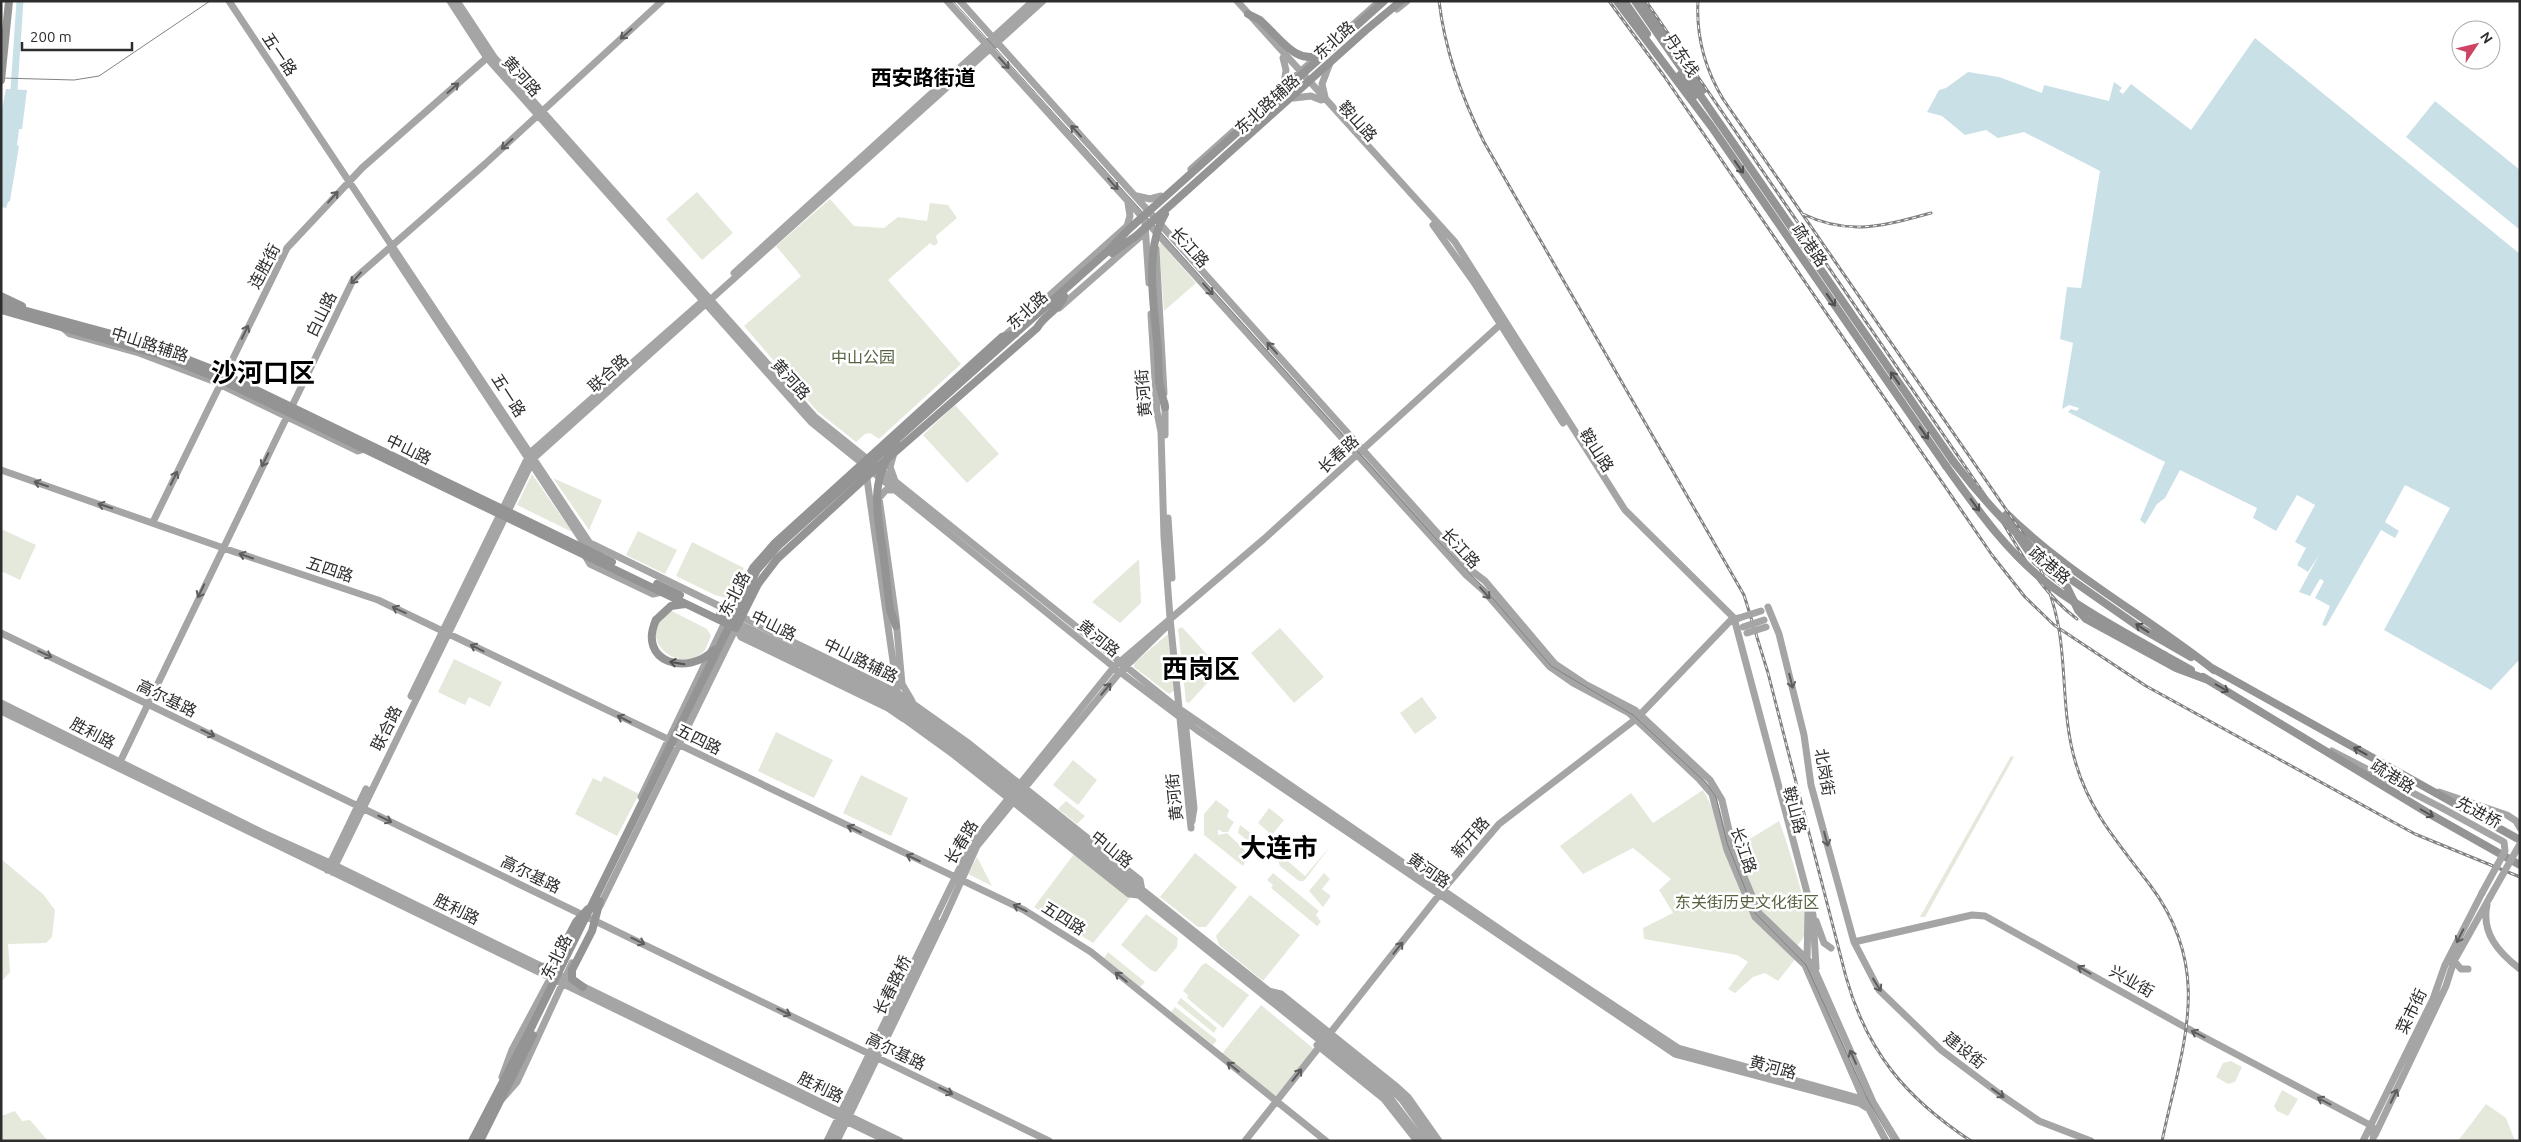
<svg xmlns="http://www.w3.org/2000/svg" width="2521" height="1142" viewBox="0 0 2521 1142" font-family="Ubuntu,'Noto Sans SC',sans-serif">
	<rect width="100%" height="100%" fill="#fff"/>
	<path fill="#e5e9dc" d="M697 192 733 233 702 260 666 219Z
		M830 199 854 226 884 228 898 217 927 221 930 203 948 205 957 218 936 236 938 243 934 246 930 243 888 280 961 364 879 439 870 433 865 434 856 442 817 411 744 326 801 276 776 246Z
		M1161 243 1196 283 1164 311 1159 244Z
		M955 405 999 454 967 483 923 435Z
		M532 474 572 532 517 505Z
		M553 478 602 500 589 530Z
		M1 529 36 545 20 580 1 571Z
		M638 531 677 550 665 574 626 555Z
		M692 542 744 568 729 599 715 595 676 576Z
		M1139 559 1141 603 1120 623 1092 602Z
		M672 611 707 629 711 636C709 640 707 646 705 650 683 679 629 637 672 611Z
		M1182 627 1220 669 1189 703 1186 702 1178 629Z
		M1280 628 1324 677 1294 703 1251 653Z
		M1168 634 1174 691 1169 694 1134 667V663Z
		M454 659 502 682 490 707 469 697 465 705 438 692Z
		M1422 697 1437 718 1415 734 1400 713Z
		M776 732 833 760 814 798 758 771Z
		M2011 756 2014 757 1925 917H1920Z
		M1073 760 1097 780 1078 805 1053 785Z
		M861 775 908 798 891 836 843 813Z
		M604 776 639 794 617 836 575 814 593 778 601 782Z
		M1703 790 1712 807 1727 853 1779 821C1786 839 1812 917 1806 932 1804 938 1799 943 1795 949L1800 953 1778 981 1765 973 1753 977 1735 993 1728 989 1748 962 1737 955 1644 939 1643 928 1673 913 1659 890 1671 879 1633 848 1583 874 1560 846 1631 793 1653 823Z
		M1216 800 1229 810 1227 817 1234 822 1228 832H1222L1220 830H1218V835L1227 833 1249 854 1243 866 1204 835V814Z
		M1066 801 1085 816 1077 824 1058 809Z
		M1269 808 1284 820 1272 835 1258 823Z
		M1240 825 1268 846 1267 848 1254 846 1238 833Z
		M1332 844 1304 881H1299L1280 866 1276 856 1280 854 1305 876Z
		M1195 853 1237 887 1206 927H1198L1160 897Z
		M1074 854 1130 898 1093 943 1034 907Z
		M977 857 992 886 968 874Z
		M1 859 43 894 55 910 52 937 46 943 8 944 10 972 1 982Z
		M1273 873 1319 911 1316 915 1321 922 1317 926 1271 888 1273 885 1267 880Z
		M1324 873 1330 879 1322 889 1331 896 1323 907 1309 891Z
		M1250 895 1300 935 1263 981 1219 945 1216 936Z
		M1146 914 1178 938 1177 947 1156 972 1151 970 1121 945Z
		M1108 952 1145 982 1140 987 1104 958Z
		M1206 963 1249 995 1223 1028 1187 998 1188 995 1183 991 1202 965Z
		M1181 998 1217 1028 1214 1033 1177 1003Z
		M1261 1005 1314 1049 1275 1098 1221 1055Z
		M1175 1007 1217 1040 1213 1045 1171 1012Z
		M2231 1061 2242 1067 2235 1082 2228 1084 2216 1077 2223 1063Z
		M2282 1090 2298 1099 2288 1116 2277 1111 2274 1106Z
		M2486 1104 2506 1118 2515 1141H2458Z
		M15 1111 22 1121 30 1120 48 1141H1V1116Z"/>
	<path fill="#cae0e7" d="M2255 38 2520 254V659L2491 690 2384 630 2450 508 2405 485 2385 522 2399 531 2395 538 2381 530 2326 626 2322 625 2330 606 2315 598 2324 581 2320 579 2310 596 2299 592 2319 555 2308 572 2297 565 2306 548 2295 542 2315 505 2297 495 2276 531 2253 518 2257 508 2180 470 2165 498 2157 504 2145 524 2140 520 2165 462 2068 412 2071 409 2077 411 2079 408 2069 405 2062 409 2073 343 2060 339 2067 287 2081 288 2100 171 2024 132 1998 138 1986 130 1965 135 1942 116 1927 112 1939 90 1946 88 1968 72 1999 77 2042 93 2044 85 2109 101 2114 82 2122 88 2119 91 2123 94 2131 84 2191 130Z
		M6 89 27 90 22 129H19L17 145 19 146 10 201 8 202 6 208 1 207V114Z
		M2435 101 2520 170V230L2406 137Z"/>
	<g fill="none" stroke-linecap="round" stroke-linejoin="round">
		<path stroke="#cae0e7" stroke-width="7" d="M14 89 20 1"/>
		<path stroke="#a5a5a5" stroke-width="7" d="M229 1 593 548 600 555
			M450 1 487 58 811 422 1120 672 1197 730 1675 1054 1859 1103 1869 1109
			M457 1 494 57 815 417 1175 706 1536 954 1678 1048 1873 1102
			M947 1 1466 575 1484 591 1550 667 1573 683 1629 713 1699 779 1712 794 1727 850 1755 917 1805 965 1863 1098 1886 1141
			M960 1 1441 537 1472 571 1485 581 1555 664 1585 684 1635 710 1710 780 1722 800 1734 852 1759 913 1812 964 1873 1102 1897 1141
			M1237 1 1455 242 1625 510 1734 618 1813 915 1816 968
			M1397 9 1407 1
			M1283 58 1286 70 1284 84
			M1325 97 1322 84 1330 63
			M1294 98 1311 96 1321 100
			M1191 169 1375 5
			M1137 196 1150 199 1161 196
			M1145 224 1149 283
			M1433 225 1473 281 1563 423
			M1127 226 1130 216 1128 203
			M392 245 393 254 589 551
			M1156 249 1164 393
			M734 273 1033 1
			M1059 308 1141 236
			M1151 314 1157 412 1161 432 1164 537 1170 618 1191 828
			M62 327 70 334 139 353 213 381 358 451 365 449
			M1003 337 1127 226
			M1165 403V435
			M894 453 890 467 895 481
			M1 470 232 551 378 600 1024 910 1091 952 1326 1141
			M866 472 898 696
			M894 490H886L879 498 896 619 902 684 912 701
			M1168 518 1172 578
			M153 522 287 248 362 168 489 56
			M592 544 898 693 967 742 1140 880 1142 891
			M584 554 590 564 653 594 662 592
			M1768 607 1779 634 1804 735 1811 785 1854 942 1879 990 1941 1050 2001 1095 2039 1121 2091 1141
			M736 628 890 702 958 750 1388 1095 1423 1141
			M736 628 741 637 888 708 904 719
			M1 633 1049 1141
			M411 696 530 453 705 299
			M1 703 261 832 330 863 900 1141
			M900 709 907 721 954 755 1129 894 1138 895
			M1 711 887 1141
			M1185 720 1194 808 1192 821
			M2332 751 2442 808
			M120 762 353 280 485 164 662 1
			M2439 792 2507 815 2516 821 2520 828
			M641 797 727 618 899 701 961 745 1388 1086 1402 1100 1431 1141
			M327 870 366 789
			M332 872 534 458 1043 1
			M2487 905C2481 933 2499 953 2520 969
			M600 906 736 628
			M1816 921 1824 943 1831 948
			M1854 942 1972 915 1985 916 2183 1026 2370 1125 2374 1129 2373 1140
			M1807 961 1808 912
			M2454 961 2461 969H2468
			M1269 991 1281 994 1397 1087 1408 1097 1439 1141
			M1317 1045 1384 1099 1417 1141
			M502 1077 512 1050 565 951
			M502 1099 517 1082 572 963
			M2375 1135 2446 986 2454 961 2490 897
			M827 1141 971 845 1114 667 1264 539 1503 322
			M837 1141 944 919 977 846 1120 672 1165 628
			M1245 1141 1447 885 1499 824 1636 719 1731 620 1739 618
			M2363 1141 2433 999 2445 965 2482 893"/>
		<path stroke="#949494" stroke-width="8" d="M1617 1 1711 126 1946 466
			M1624 1 1647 34
			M1635 1 1953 461
			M1642 1 1703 90
			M1248 14 1260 20 1272 32
			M1680 75 1693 97
			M1 296 22 306
			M1 304 145 343 217 371 612 562
			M1 310 163 356 215 377 736 628 758 584 777 559 864 479 1037 328C1044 315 1060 309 1064 296
			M1158 352 1159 382 1165 407
			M925 414 1109 250
			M2012 526 2005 516 2007 514C2069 575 2146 616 2214 670
			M2018 536 2036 562 2067 587 2078 610 2086 619 2176 668 2208 680
			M884 559 890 610 896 626
			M2069 578 2139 627 2191 657
			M657 584 680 595
			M720 614 727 618 753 568 775 543 1002 337 1015 334
			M656 620 671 606 685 604
			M2164 655 2191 670
			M2210 667 2520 840
			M2203 677 2428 813 2520 865
			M542 967 551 966 556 960
			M572 970V979L583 987
			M472 1141 532 1026
			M480 1141 533 1035"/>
		<path stroke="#828282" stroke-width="1" d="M953 1 1437 540 1483 587 1551 666 1633 715 1706 783 1716 797 1727 843 1755 913 1806 965 1868 1100 1892 1141
			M1 78 74 80 99 76 210 1"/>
		<defs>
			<path id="rail" d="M1439 1C1445 51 1462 98 1484 142L1744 595 1768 673 1846 977C1867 1052 1906 1098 1971 1141
				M1609 1 1664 76 1992 555 2025 597 2054 625 2146 686 2415 834 2520 877
				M1646 1 1993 507C2021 550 2035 587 2077 619
				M1698 1C1696 36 1705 69 1723 99L2023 534C2041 567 2055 599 2060 636 2066 679 2063 722 2076 764 2090 812 2120 845 2150 885 2215 971 2182 1046 2162 1141
				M1803 214C1848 236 1884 226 1931 213"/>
		</defs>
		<use href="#rail" stroke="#828282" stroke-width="3"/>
		<use href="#rail" stroke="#fff" stroke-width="1" stroke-dasharray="4" stroke-linecap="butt"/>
		<path stroke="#a5a5a5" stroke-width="7" d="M1739 618 1761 611
			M1743 627 1764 620
			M1747 633 1766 627
			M2442 808 2504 842 2505 851 2482 893
			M2490 897 2520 844
			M832 1141 938 923"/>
		<path stroke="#949494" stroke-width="8" d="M1272 32C1285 45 1299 63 1320 55
			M1 80 9 1
			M1109 250 1129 229 1384 1
			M1112 253 1136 236 1366 30 1401 1
			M1158 352C1155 311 1143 250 1165 214
			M1953 461C1987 505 2024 545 2069 578
			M1946 466C1977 509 2008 554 2051 586 2086 612 2126 633 2164 655
			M884 559C878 516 867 481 897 444
			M656 620C637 662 687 677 714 650
			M556 960 576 922 588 909
			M572 970 592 931 600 901
			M532 1026 757 570 778 546 925 414"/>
	</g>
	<defs><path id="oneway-shaft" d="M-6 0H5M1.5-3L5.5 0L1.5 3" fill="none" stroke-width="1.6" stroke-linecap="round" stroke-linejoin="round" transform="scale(1.25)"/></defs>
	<g stroke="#5d5d5d">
		<use href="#oneway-shaft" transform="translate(626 34) rotate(138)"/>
		<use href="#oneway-shaft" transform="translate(1004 63) rotate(48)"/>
		<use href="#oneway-shaft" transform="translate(453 88) rotate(-41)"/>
		<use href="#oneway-shaft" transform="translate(1076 131) rotate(-132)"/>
		<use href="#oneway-shaft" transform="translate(507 144) rotate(137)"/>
		<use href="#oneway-shaft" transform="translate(1113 184) rotate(48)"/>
		<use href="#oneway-shaft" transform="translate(333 197) rotate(-48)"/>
		<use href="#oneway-shaft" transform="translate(356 278) rotate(132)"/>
		<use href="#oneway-shaft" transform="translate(1208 289) rotate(48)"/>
		<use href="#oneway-shaft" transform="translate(245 332) rotate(-64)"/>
		<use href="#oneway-shaft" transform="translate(1272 348) rotate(-132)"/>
		<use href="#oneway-shaft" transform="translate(265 460) rotate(116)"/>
		<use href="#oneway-shaft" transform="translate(174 478) rotate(-64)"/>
		<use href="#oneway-shaft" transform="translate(41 484) rotate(-161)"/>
		<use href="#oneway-shaft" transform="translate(105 506) rotate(-162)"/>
		<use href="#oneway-shaft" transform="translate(246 556) rotate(-161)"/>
		<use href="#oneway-shaft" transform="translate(201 591) rotate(116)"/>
		<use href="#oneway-shaft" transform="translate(1485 593) rotate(49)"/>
		<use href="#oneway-shaft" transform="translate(399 610) rotate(-155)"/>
		<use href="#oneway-shaft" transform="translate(477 648) rotate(-153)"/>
		<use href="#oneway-shaft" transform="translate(45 654) rotate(25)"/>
		<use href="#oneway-shaft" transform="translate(1791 681) rotate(76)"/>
		<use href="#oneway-shaft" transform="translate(1106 689) rotate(-50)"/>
		<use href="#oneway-shaft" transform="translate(624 719) rotate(-154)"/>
		<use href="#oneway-shaft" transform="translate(208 733) rotate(26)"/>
		<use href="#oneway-shaft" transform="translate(385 819) rotate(26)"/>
		<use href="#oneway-shaft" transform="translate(854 829) rotate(-154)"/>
		<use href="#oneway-shaft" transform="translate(1826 839) rotate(75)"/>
		<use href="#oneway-shaft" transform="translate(913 858) rotate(-155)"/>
		<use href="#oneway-shaft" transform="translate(1020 908) rotate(-154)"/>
		<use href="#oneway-shaft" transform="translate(2460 936) rotate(117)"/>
		<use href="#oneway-shaft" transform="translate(638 941) rotate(26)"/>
		<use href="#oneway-shaft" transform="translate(1398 948) rotate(-51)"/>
		<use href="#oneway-shaft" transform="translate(2084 970) rotate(-150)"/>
		<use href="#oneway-shaft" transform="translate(1121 977) rotate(-141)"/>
		<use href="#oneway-shaft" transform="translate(1877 985) rotate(58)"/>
		<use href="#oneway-shaft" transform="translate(784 1012) rotate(26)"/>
		<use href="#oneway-shaft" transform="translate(2198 1034) rotate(-153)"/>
		<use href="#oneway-shaft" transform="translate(1853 1057) rotate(-114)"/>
		<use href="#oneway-shaft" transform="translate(1233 1067) rotate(-141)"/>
		<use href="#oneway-shaft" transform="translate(1297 1075) rotate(-52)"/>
		<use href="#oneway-shaft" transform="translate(946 1091) rotate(26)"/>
		<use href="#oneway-shaft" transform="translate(1998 1093) rotate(36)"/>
		<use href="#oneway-shaft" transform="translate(2394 1096) rotate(-64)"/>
		<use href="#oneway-shaft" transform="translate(2324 1101) rotate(-152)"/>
	</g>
	<g stroke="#515151">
		<use href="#oneway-shaft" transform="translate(1739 167) rotate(55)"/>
		<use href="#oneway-shaft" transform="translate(1831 300) rotate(55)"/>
		<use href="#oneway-shaft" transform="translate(1895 378) rotate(-125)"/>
		<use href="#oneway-shaft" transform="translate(1924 433) rotate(55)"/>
		<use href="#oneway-shaft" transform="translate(1975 505) rotate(54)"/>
		<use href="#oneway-shaft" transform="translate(2142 628) rotate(-147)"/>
		<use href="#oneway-shaft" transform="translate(677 663) rotate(-171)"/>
		<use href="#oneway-shaft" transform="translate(2222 688) rotate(30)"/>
		<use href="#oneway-shaft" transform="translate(2360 751) rotate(-151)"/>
		<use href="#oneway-shaft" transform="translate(2427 813) rotate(30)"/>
	</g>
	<g text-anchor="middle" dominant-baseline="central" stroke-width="5" stroke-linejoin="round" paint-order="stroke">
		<g font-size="16" fill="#2d2d2d" stroke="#fff">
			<text transform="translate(1334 40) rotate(-42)">东北路</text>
			<text transform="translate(280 54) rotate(56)">五一路</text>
			<text transform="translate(1682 55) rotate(56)">丹东线</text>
			<text transform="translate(522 76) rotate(48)">黄河路</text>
			<text transform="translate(1267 104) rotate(-42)">东北路辅路</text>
			<text transform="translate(1358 121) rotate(48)">鞍山路</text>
			<text transform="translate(1810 245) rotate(55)">疏港路</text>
			<text transform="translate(1190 247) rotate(48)">长江路</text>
			<text transform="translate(264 266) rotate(-62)">连胜街</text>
			<text transform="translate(1027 310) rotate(-42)">东北路</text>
			<text transform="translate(321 314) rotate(-64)">白山路</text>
			<text transform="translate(150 344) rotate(18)">中山路辅路</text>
			<text transform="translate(608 373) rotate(-42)">联合路</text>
			<text transform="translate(791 379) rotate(48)">黄河路</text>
			<text transform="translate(1143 393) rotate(-95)">黄河街</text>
			<text transform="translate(509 395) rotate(57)">五一路</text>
			<text transform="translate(409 449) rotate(26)">中山路</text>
			<text transform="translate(1597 450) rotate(57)">鞍山路</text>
			<text transform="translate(1338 454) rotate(-42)">长春路</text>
			<text transform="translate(1461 548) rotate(47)">长江路</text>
			<text transform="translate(2050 565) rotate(40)">疏港路</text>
			<text transform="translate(330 569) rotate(18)">五四路</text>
			<text transform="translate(734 594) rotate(-63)">东北路</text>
			<text transform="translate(774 625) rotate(26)">中山路</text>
			<text transform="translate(1099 638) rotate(39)">黄河路</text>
			<text transform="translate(861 660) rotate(26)">中山路辅路</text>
			<text transform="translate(167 698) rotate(26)">高尔基路</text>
			<text transform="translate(386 728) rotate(-64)">联合路</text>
			<text transform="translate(93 733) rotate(28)">胜利路</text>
			<text transform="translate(699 739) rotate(26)">五四路</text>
			<text transform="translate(1825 772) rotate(80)">北岗街</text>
			<text transform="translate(2393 776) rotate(32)">疏港路</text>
			<text transform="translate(1174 797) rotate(-96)">黄河街</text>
			<text transform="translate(1795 810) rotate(75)">鞍山路</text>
			<text transform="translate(2479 812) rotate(28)">先进桥</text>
			<text transform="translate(1470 837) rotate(-49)">新开路</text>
			<text transform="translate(961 842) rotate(-59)">长春路</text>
			<text transform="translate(1112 849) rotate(39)">中山路</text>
			<text transform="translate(1744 850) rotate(71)">长江路</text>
			<text transform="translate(1429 870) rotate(35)">黄河路</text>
			<text transform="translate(531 874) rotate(26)">高尔基路</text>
			<text transform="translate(457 909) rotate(26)">胜利路</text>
			<text transform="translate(1064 918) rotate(32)">五四路</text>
			<text transform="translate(556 957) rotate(-63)">东北路</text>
			<text transform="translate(2132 981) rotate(29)">兴业街</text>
			<text transform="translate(892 985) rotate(-64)">长春路桥</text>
			<text transform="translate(2411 1011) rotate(-64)">菜市街</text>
			<text transform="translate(1965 1050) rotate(38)">建设街</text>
			<text transform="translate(896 1051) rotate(26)">高尔基路</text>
			<text transform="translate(1773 1067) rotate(15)">黄河路</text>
			<text transform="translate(821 1087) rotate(26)">胜利路</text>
		</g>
		<g font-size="16" fill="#566340" stroke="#fff">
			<text x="863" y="357">中山公园</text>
			<text x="1747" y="902">东关街历史文化街区</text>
		</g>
		<g font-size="21" font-weight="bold" fill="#000" stroke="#fff">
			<text x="923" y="77">西安路街道</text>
		</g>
		<g font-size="26" font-weight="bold" fill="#000" stroke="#fff">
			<text x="263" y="372">沙河口区</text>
			<text x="1201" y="668">西岗区</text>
			<text x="1279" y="847">大连市</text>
		</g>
	</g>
	<rect width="2521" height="1142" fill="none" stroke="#2d2d2d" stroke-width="5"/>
	<g transform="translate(2476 45) rotate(55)"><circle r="24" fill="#ffffff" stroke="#ababab"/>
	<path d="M0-4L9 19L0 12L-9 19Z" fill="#cf4464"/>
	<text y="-8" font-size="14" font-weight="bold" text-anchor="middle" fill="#2d2d2d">N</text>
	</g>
	<path d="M22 42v8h110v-8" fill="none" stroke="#2d2d2d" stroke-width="2.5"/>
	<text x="30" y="42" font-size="15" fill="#2d2d2d" stroke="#ffffff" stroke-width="4" paint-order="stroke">200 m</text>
</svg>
